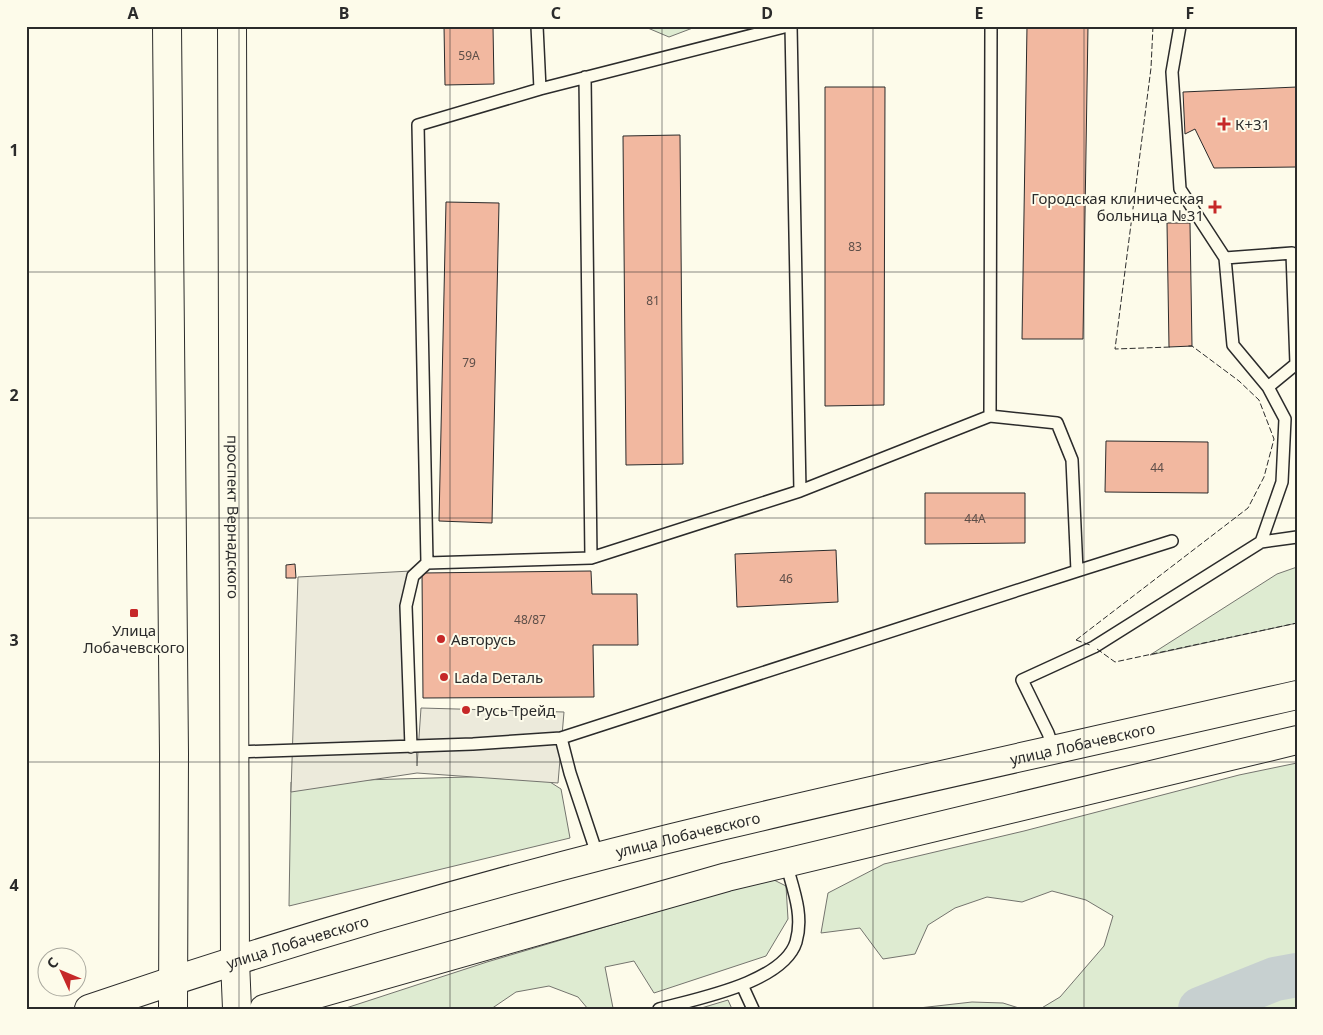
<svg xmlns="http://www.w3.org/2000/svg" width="1323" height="1035" viewBox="0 0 1323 1035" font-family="'Noto Sans',sans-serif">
	<rect width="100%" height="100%" fill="#fdfbea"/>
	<path fill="#deebd1" stroke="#74746e" d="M643 26H698L669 37Z
		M1297 567V623L1150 655 1277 574Z
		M1297 763V1009H1040L1060 997 1104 946 1113 916 1086 900 1052 891 1022 902 987 897 955 908 928 925 915 954 883 959 860 928 821 933 828 893 884 864 1024 831 1239 775Z
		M539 775 561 789 570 838 289 906 291 782Z
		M770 878 786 886 788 919 766 956 654 993 634 961 605 967 613 1008 588 1009 578 997 549 986 516 992 491 1009H343L487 962Z
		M728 1000 732 1009H698Z
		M972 1002 1003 1003 1022 1009H910Z"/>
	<path fill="#eceadb" stroke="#74746e" d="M411 571 417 766 421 708 564 712 558 783 417 773 291 792 298 577Z"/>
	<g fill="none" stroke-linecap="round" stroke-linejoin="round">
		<path stroke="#c7d0d0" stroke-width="44" d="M1200 1009 1275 979 1297 975"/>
	</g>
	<path fill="#f2b8a0" stroke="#2b2b2b" d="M444 26H493L494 84 445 85Z
		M1027 26H1088L1083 339H1022Z
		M825 87H885L884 405 825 406Z
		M1297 87V167L1214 168 1195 129 1185 134 1183 92Z
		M680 135 683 464 626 465 623 136Z
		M446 202 499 203 492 523 439 521Z
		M1167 223H1190L1192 346 1169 347Z
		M1106 441 1208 442V493L1105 492Z
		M925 493H1025V543L925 544Z
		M836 550 838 602 737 607 735 554Z
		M295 564 296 578H286V565Z
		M591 571 592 594H637L638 645H593L594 697 423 698 422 573Z"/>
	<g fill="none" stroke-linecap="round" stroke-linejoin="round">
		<defs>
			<path id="service" d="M537 26 540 89
				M791 26 800 491
				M1180 26 1172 72 1180 189 1225 258 1233 345 1268 387 1285 419 1282 482 1261 542
				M585 77 591 558
				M1225 258 1292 253 1296 364 1268 387
				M990 416 991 26
				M427 563 418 125 540 89 788 26
				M1077 571 1172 541
				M411 747 406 606 413 576 427 563 591 558 800 491 990 416 1057 423 1072 460 1077 571 561 738
				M1054 750 1048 733 1022 680 1094 647 1261 542 1297 537
				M236 752 473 744 561 738 570 773 598 857
				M742 985 753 1009
				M659 1009C695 999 783 983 796 942 804 915 793 889 786 863"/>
			<g id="secondary">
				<path id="s1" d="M89 1009C296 938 508 877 721 826 913 780 1105 739 1297 695"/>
				<path d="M264 1009 727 877 1297 740"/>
			</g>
			<g id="primary">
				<path d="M167 26 174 754 173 1009"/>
				<path id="s2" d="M232 26 235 961 237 1009"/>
			</g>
		</defs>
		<use href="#service" stroke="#2b2b2b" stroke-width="14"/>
		<use href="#secondary" stroke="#2b2b2b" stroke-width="30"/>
		<use href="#primary" stroke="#2b2b2b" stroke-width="30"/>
		<use href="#service" stroke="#fdfbea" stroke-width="11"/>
		<use href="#secondary" stroke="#fdfbea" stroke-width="28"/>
		<use href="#primary" stroke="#fdfbea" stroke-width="28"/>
		<path stroke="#2b2b2b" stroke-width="1" stroke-dasharray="6 2.5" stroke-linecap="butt" d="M1153 26 1151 68 1115 349 1171 347
			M1076 640 1248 508 1264 477 1274 439 1259 400 1239 381 1192 346H1188
			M1076 640 1090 645
			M1097 649 1115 662 1297 623"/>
	</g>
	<path fill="none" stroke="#2b2b2b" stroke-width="1" stroke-opacity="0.55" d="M239 26V1009M450 26V1009M662 26V1009M873 26V1009M1084 26V1009M26 272H1297M26 518H1297M26 762H1297"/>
	<g fill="#c62828" stroke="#fdfbea" stroke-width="2">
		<path d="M1221.5 116.5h5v5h5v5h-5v5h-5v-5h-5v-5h5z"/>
		<path d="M1212.5 199.5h5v5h5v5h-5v5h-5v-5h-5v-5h5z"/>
		<rect x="129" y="608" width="10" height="10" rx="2.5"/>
		<circle cx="441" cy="639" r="5"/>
		<circle cx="444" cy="677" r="5"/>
		<circle cx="466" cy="710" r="5"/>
	</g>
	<g text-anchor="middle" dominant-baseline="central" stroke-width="4" stroke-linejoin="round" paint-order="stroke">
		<g font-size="12" fill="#5d4e48">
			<text x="469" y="55">59А</text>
			<text x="855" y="246">83</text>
			<text x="653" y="300">81</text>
			<text x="469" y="362">79</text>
			<text x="1157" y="467">44</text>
			<text x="975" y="518">44А</text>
			<text x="786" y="578">46</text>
			<text x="530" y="619">48/87</text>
		</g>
		<g font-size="15" fill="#2b2b2b" stroke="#fdfbea" text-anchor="start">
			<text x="1235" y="124">К+31</text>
			<text x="1204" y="198" text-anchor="end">Городская клиническая<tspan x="1204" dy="17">больница №31</tspan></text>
			<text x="134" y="630" text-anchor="middle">Улица<tspan x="134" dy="17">Лобачевского</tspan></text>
			<text x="451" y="639">Авторусь</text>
			<text x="454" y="677">Lada Dеталь</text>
			<text x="476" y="710">Русь Трейд</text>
		</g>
		<g font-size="15" fill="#2b2b2b" stroke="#fdfbea">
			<text stroke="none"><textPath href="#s2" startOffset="491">проспект Вернадского</textPath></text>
			<text stroke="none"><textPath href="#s1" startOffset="1029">улица Лобачевского</textPath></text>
			<text stroke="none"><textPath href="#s1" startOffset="624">улица Лобачевского</textPath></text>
			<text stroke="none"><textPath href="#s1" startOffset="219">улица Лобачевского</textPath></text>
		</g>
	</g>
	<rect width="1323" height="1035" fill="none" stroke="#fdfbea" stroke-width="55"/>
	<g transform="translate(62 972) rotate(314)"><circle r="24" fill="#fdfbea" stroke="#a9a89e"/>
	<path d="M0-4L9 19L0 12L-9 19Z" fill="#c62828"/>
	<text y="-8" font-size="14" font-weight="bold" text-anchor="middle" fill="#2b2b2b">С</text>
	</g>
	<rect x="28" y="28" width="1268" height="980" fill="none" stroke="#2b2b2b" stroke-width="2"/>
	<g font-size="16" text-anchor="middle" font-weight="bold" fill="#2b2b2b">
		<text x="133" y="19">A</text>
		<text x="344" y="19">B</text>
		<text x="556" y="19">C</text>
		<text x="767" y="19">D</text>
		<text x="979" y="19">E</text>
		<text x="1190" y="19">F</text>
		<text x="14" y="156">1</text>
		<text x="14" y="401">2</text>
		<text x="14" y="646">3</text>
		<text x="14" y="891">4</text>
	</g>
</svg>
